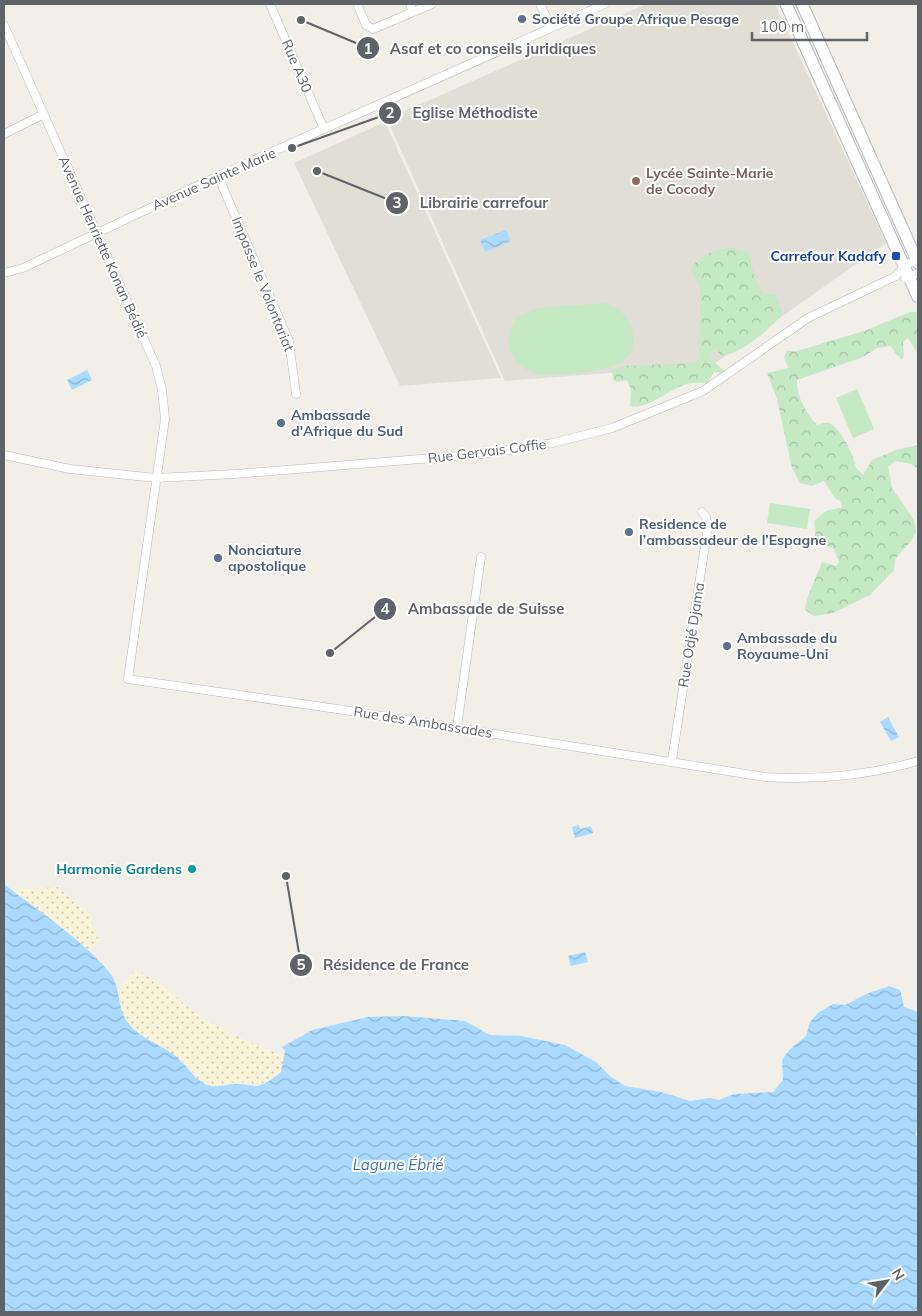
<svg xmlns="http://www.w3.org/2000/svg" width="922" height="1316" viewBox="0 0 922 1316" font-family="Mulish,sans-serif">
	<defs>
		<pattern id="forest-crowns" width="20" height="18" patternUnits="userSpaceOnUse" patternTransform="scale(1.25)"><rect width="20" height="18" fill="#c5e8c5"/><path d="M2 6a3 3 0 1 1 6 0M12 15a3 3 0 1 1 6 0" fill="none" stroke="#a3c0a4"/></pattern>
		<pattern id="sand-dots" width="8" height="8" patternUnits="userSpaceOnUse" patternTransform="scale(1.25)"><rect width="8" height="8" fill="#fbf3d9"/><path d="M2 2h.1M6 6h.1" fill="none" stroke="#cec8b4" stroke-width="1.8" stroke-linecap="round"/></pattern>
		<pattern id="water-waves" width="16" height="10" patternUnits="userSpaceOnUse" patternTransform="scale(1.25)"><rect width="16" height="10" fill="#aadaff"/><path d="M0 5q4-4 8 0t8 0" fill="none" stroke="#8eb4d2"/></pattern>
	</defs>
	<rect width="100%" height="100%" fill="#f1efe8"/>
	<path fill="#e1ded6" d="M646 4H775L886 243 713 365 505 381 387 119Z
		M385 122 501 378 400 386 294 163Z"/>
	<path fill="url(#forest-crowns)" d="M730 247 748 252C754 267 753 282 764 294H775L783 314C771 327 740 356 721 355L715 349 710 353 712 360 723 370 722 373 714 372 707 383C700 383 691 382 684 385 668 390 647 410 630 406L631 389 627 380 617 382 613 380 612 370 622 366 696 363 700 357C695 334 705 302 698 283 696 279 693 274 691 269 700 254 713 252 730 247Z
		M910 312H918V354L908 338 903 342 904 355 902 360 890 346 877 348 863 357 797 380C796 396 806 413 817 425 821 424 826 422 829 423 840 426 855 458 856 468L863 475 872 460 896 450 918 445V469L911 464 895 461 888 467 892 488 914 520 916 531 912 540 895 559 894 570 870 595 833 613 814 616 805 610C807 593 816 579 822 562L836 566 839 562 834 549 816 541 814 521 826 511 842 507 840 501 835 498 824 481 812 486 800 483 792 468 777 399 767 373 788 368 784 357 787 351H797L864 331Z"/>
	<path fill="url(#sand-dots)" d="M58 887 88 913 99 941 88 952 12 890Z
		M136 970C158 978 173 996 192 1010 218 1030 252 1043 283 1055L284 1063 281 1072C253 1094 254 1079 227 1083 223 1084 217 1088 212 1087 200 1087 194 1072 187 1065 169 1050 146 1042 130 1026 120 1016 119 1003 117 990Z"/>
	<path fill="#c5e8c5" d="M606 303C618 307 628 316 632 329 646 378 569 373 540 375 510 366 501 344 517 317L538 308Z
		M857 389 874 429 853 438 836 398Z
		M770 503 810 509 807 529 767 523Z"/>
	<path fill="url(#water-waves)" d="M506 230 511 241 485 252 480 240Z
		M87 370 92 380 72 390 67 380Z
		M888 717 899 737 891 741 880 722Z
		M579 825 580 829 591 826 593 833 575 838 572 827Z
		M4 884C37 910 82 939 109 972 122 987 116 1009 129 1024 140 1038 159 1044 173 1054 184 1062 192 1076 203 1083 214 1090 227 1083 239 1084 245 1084 253 1087 258 1086 267 1083 274 1078 281 1072L285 1051 282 1047 312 1030 368 1017 403 1016 465 1021 490 1035 521 1036 565 1045 596 1062 611 1077 625 1086 661 1092 690 1101 710 1098 719 1100 734 1094 773 1092 783 1080 782 1060 789 1050 806 1036 810 1022 818 1013 833 1004 845 1005 866 994 889 986 900 990 904 1007 918 1012V1126L915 1135 918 1136 917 1312H4Z
		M585 952 588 962 571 966 568 956Z"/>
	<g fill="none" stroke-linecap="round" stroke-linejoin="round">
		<defs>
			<path id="street" d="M270 4 324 129
				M357 4 366 25 373 29 413 12
				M410 4 413 12 432 4
				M540 4 551 27
				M4 25 156 366 162 390 165 419 128 679 344 710 765 777C815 780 870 775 918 761
				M4 134 44 114
				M218 176 289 341 296 394
				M4 273 23 268 218 176 605 4
				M896 276 905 265 918 260
				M905 278 918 273
				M4 455 70 469 156 478 235 474 482 454 553 443 612 428 703 391 808 318 896 276
				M457 727 481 557
				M672 760 708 526 706 517 702 512"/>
			<path id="secondary" d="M786 4 918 297
				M802 4 918 263"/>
		</defs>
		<use href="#street" stroke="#b5b8bc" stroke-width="9"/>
		<use href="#secondary" stroke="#b6babf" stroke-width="13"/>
		<use href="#street" stroke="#fff" stroke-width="8"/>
		<use href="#secondary" stroke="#fff" stroke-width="11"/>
	</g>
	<g fill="#5c6f8a" stroke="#fff" stroke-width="2">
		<circle cx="522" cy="19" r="5"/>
		<circle cx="281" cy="423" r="5"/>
		<circle cx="629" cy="532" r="5"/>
		<circle cx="218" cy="558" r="5"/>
		<circle cx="727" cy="646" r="5"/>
	</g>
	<circle fill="#8d6e63" stroke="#fff" stroke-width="2" cx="636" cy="181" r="5"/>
	<rect fill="#1a4fb4" stroke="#fff" stroke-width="2" x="891" y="251" width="10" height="10" rx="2.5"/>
	<circle fill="#0f9aa8" stroke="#fff" stroke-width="2" cx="192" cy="869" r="5"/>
	<g text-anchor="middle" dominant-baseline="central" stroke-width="4" stroke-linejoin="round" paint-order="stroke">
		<g font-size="14" font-weight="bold" fill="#4e5e75" stroke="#fff" text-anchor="start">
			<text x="532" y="19">Société Groupe Afrique Pesage</text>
			<text x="291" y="415">Ambassade<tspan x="291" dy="16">d'Afrique du Sud</tspan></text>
			<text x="639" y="524">Residence de<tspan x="639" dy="16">l’ambassadeur de l’Espagne</tspan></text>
			<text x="228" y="550">Nonciature<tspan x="228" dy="16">apostolique</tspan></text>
			<text x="737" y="638">Ambassade du<tspan x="737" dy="16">Royaume-Uni</tspan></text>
		</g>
		<g font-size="14" fill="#5f6368" stroke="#fff">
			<text transform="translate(297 66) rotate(67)">Rue A30</text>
			<text transform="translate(214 179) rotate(-24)">Avenue Sainte Marie</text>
			<text transform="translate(103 247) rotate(66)">Avenue Henriette Konan Bédié</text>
			<text transform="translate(263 284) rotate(68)">Impasse le Volontariat</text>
			<text transform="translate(487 451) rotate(-7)">Rue Gervais Coffie</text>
			<text transform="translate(691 635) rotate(-81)">Rue Odjé Djama</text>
			<text transform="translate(423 722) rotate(9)">Rue des Ambassades</text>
		</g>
		<g font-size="14" font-weight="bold" fill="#785e54" stroke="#fff" text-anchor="start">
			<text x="646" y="173">Lycée Sainte-Marie<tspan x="646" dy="16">de Cocody</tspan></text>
		</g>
		<g font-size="14" font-weight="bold" fill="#164399" stroke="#fff" text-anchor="end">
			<text x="886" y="256">Carrefour Kadafy</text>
		</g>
		<g font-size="14" font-weight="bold" fill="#0d838f" stroke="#fff" text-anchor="end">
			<text x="182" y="869">Harmonie Gardens</text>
		</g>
		<g font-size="15" font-style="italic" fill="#4174aa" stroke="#fff">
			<text x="398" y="1164">Lagune Ébrié</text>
		</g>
	</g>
	<path fill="none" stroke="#5f6368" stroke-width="2" d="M301 20L368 48M292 148L390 113M317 171L397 203M330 653L385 609M286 876L301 965"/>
	<g fill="#5f6368" stroke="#fff" stroke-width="2">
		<circle cx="301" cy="20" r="5"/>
		<circle cx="292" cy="148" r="5"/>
		<circle cx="317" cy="171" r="5"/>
		<circle cx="330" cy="653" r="5"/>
		<circle cx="286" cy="876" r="5"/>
		<circle cx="368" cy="48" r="12"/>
		<circle cx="390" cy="113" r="12"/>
		<circle cx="397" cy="203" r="12"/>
		<circle cx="385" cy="609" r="12"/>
		<circle cx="301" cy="965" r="12"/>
	</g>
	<g font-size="15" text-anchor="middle" font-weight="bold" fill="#fff">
		<text x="368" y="54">1</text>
		<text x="390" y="118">2</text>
		<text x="397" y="208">3</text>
		<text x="385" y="614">4</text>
		<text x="301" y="970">5</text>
	</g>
	<g font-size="15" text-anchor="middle" font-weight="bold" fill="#5f6368" stroke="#fff" stroke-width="4" stroke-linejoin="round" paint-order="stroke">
		<text x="493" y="54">Asaf et co conseils juridiques</text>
		<text x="475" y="118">Eglise Méthodiste</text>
		<text x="484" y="208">Librairie carrefour</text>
		<text x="486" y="614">Ambassade de Suisse</text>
		<text x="396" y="970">Résidence de France</text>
	</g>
	<rect width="922" height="1316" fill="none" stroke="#5f6368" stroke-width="10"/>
	<g transform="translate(887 1281) rotate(59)" stroke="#ffffff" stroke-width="4" paint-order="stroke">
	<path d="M0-4L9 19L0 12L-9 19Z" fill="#5f6368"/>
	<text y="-8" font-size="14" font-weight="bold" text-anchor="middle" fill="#5f6368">N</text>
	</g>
	<path d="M752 32v8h115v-8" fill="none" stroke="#5f6368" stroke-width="2.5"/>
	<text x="760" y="32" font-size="15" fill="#5f6368" stroke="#ffffff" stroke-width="4" paint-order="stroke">100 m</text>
</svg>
